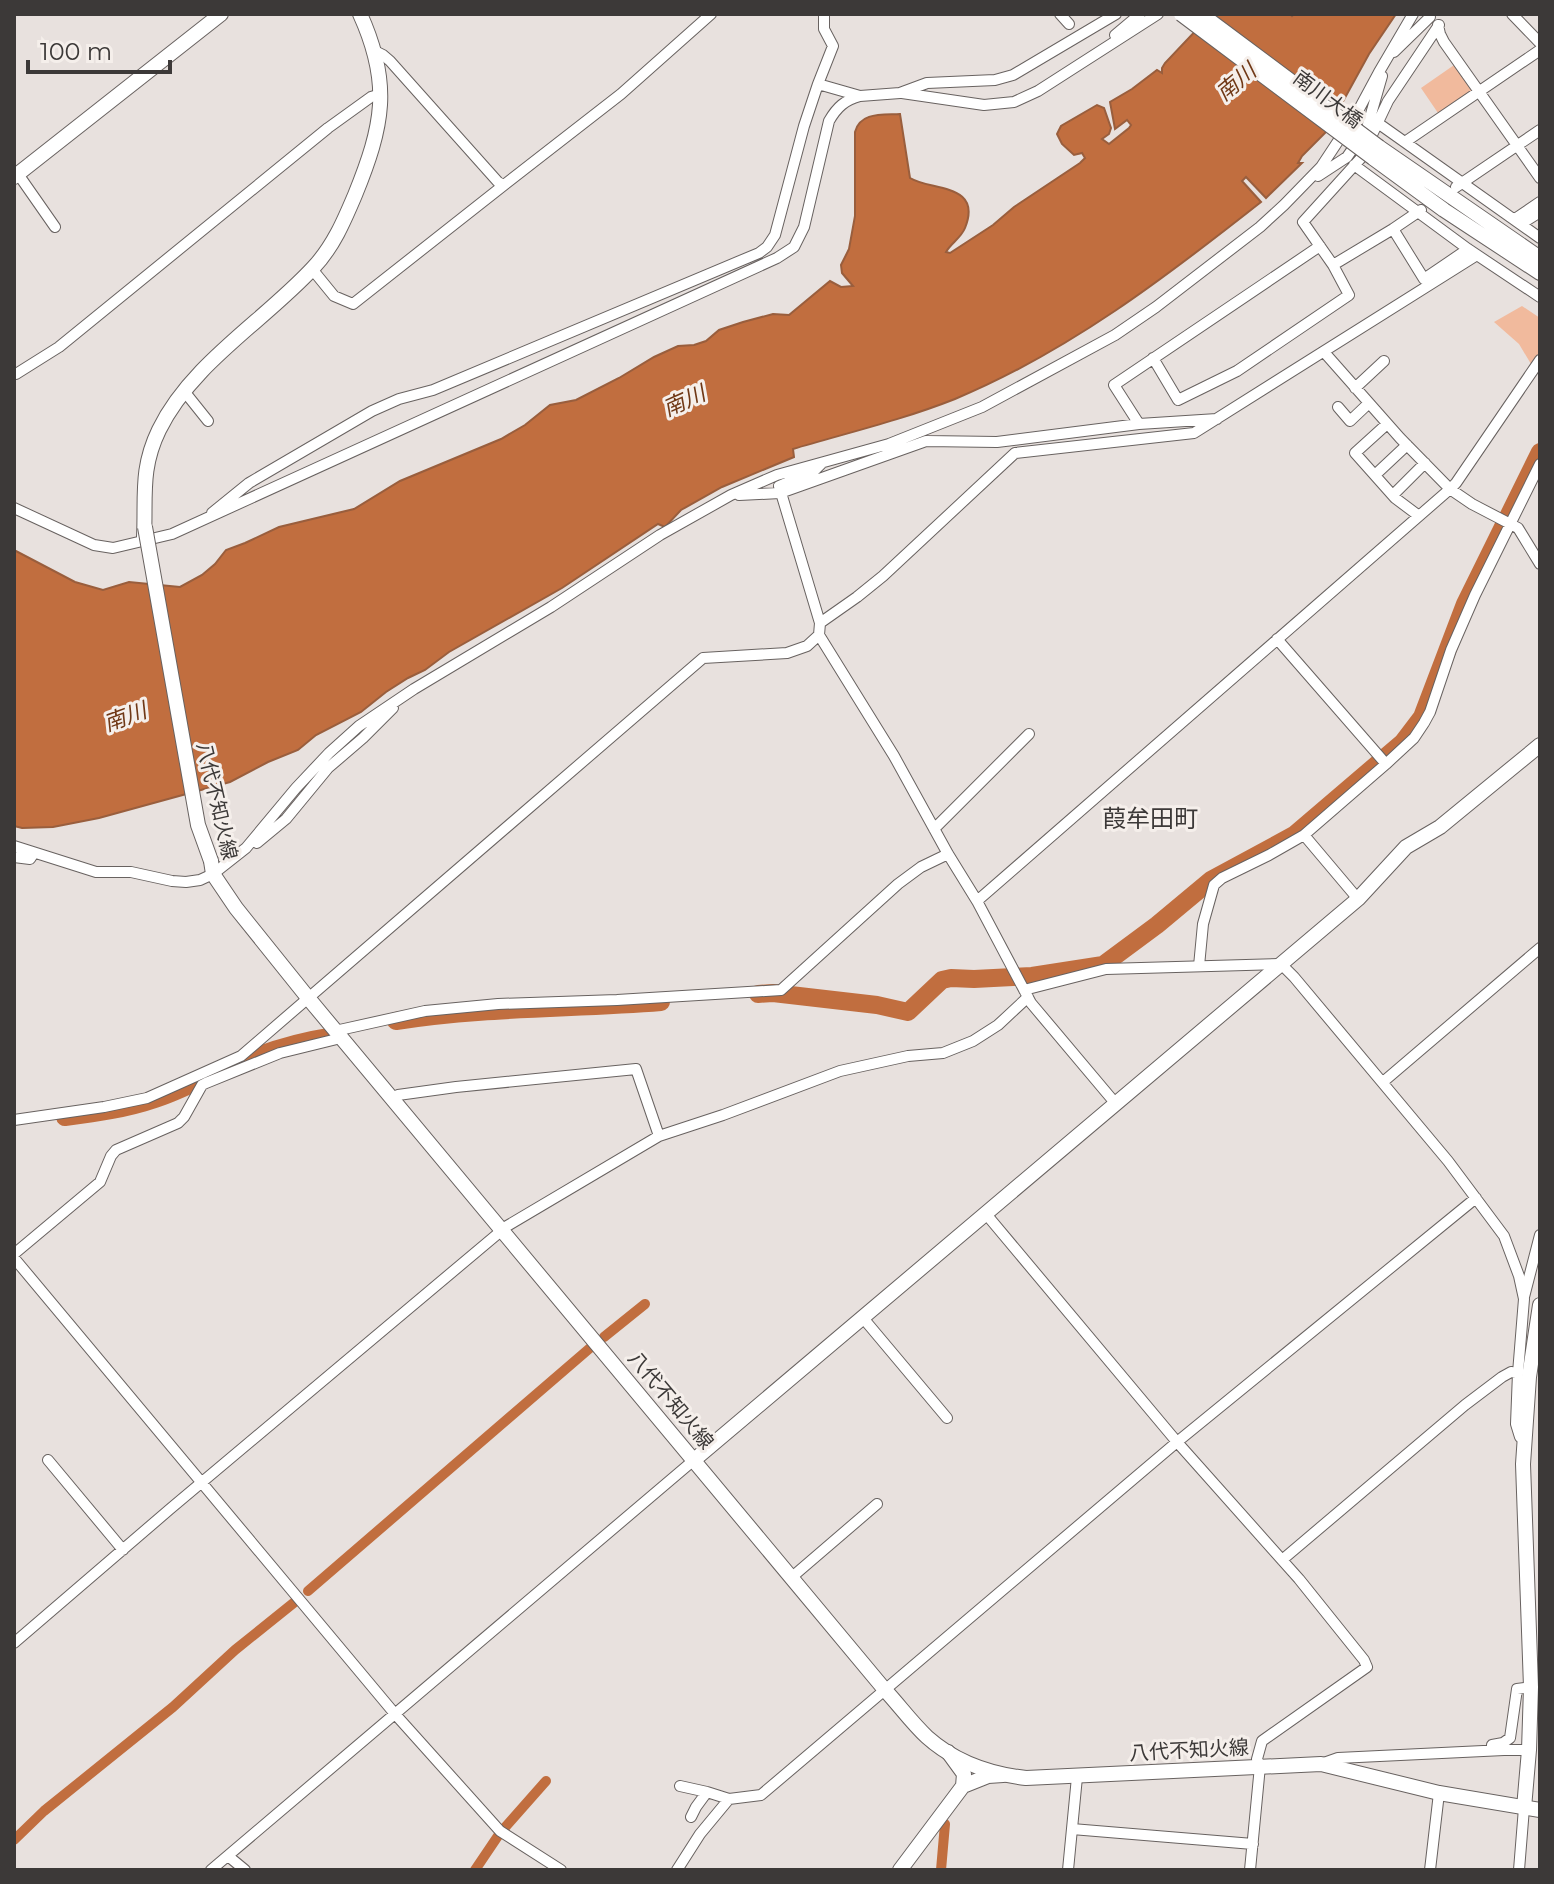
<svg xmlns="http://www.w3.org/2000/svg" width="1554" height="1884" viewBox="0 0 1554 1884" font-family="Montserrat,'Noto Sans JP',sans-serif">
	<rect width="100%" height="100%" fill="#e8e1de"/>
	<path fill="#f1ba9d" d="M1457 63 1474 89 1438 113 1421 88Z
		M1522 306 1540 318V358L1534 369 1519 344 1494 322Z"/>
	<path fill="#c16e3f" stroke="#995e3d" stroke-width="2" d="M1218 14H1290L1292 16 1294 14H1396L1369 54 1341 105V109L1336 108 1326 132 1302 156 1298 163H1302L1266 198 1246 177 1242 181 1261 202C1166 277 1068 352 955 399 902 420 847 433 793 449L794 457 722 487 681 510 665 527 658 524 562 588 449 652 425 670 408 678 386 692 361 712 316 735 298 750 268 762 230 782 99 818 53 827 22 828 14 826V550L75 582 103 590 129 582 180 587 202 575 215 564 226 550 245 543 279 527 354 509 400 481 501 439 525 425 550 405 576 400 619 378 654 357 678 346 694 345 706 341 719 330 743 322 773 314 789 315 830 281 841 287 853 286 842 273 841 265 849 249 855 216V132C860 112 882 115 900 114L910 178C931 191 983 183 965 228 961 238 951 243 946 252L950 253 993 225 1014 207 1080 163 1085 158 1082 153 1074 155 1062 144 1057 134 1061 126 1097 105 1104 108 1111 128 1109 134 1102 139 1109 144 1129 128 1131 125 1127 120 1115 129 1110 102 1132 89 1157 70 1162 73V68L1165 63 1201 25Z"/>
	<g fill="none" stroke-linecap="round" stroke-linejoin="round">
		<path stroke="#c16e3f" stroke-width="10" d="M604 1337 645 1304
			M308 1591 590 1348
			M14 1840 44 1811 173 1707 235 1650 296 1601
			M475 1870 500 1833 546 1781
			M941 1870 945 1824"/>
		<path stroke="#c16e3f" stroke-width="18" d="M758 994 773 993 877 1005 908 1012 942 980 951 978 974 979 1032 976 1103 965 1157 925 1211 880 1294 835 1403 742 1422 717 1465 604 1540 452
			M396 1021C484 1007 573 1009 661 1002
			M65 1117C96 1113 126 1109 155 1099 183 1090 208 1075 234 1065 265 1052 296 1042 329 1037"/>
		<defs>
			<path id="minor" d="M824 14V29L833 46 818 84 860 96 900 93 927 83 995 80 1013 75 1116 14
				M1060 14 1069 24
				M1512 14 1540 43
				M1438 25 1440 34 1444 42 1540 178
				M1115 35 1140 14
				M375 51 383 55 390 61 498 182 504 185 621 94 711 14
				M1394 52 1430 17
				M902 93 984 105 1014 102 1038 91 1158 14
				M1375 121 1540 238
				M1405 142 1540 50
				M1354 165 1468 249 1540 297
				M18 174 55 227
				M1318 176 1347 157 1367 128 1382 76
				M1456 187 1540 130
				M1515 219 1540 202
				M1521 224 1540 212
				M1393 229 1424 279 1468 249
				M1333 265 1393 229 1421 210
				M312 269 334 296 353 304 504 185
				M1324 352 1400 438 1450 489 1472 504 1518 528 1540 564
				M1153 358 1178 400 1237 371 1349 295 1333 265 1303 222 1361 158 1388 101 1439 25
				M14 373 16 374 59 347 328 128 371 97 381 94
				M1355 388 1384 361
				M184 391 208 421
				M1338 407 1350 421 1369 403
				M1139 424 1114 385 1320 246
				M1387 424 1355 453 1395 498 1419 516
				M822 463 814 471 779 486 820 623 819 635 894 756 948 854 977 901 1031 1003 1116 1104
				M1375 475 1407 445
				M739 495 780 493 926 441 997 442 1139 424 1217 419
				M1393 495 1425 463
				M14 508 94 545 113 548 172 534 777 258 794 247 804 227 829 121C837 107 845 100 860 96
				M212 513 249 483 372 411 399 399 433 390 759 253 767 247 775 235 804 126 818 84
				M820 623 857 597 883 576 1015 453 1194 433 1477 255
				M1277 639 1386 764
				M934 829 1029 734
				M1304 835 1358 899
				M257 843 286 819 328 768 363 738 393 708
				M14 846 96 872H131L172 881 186 882 200 880 213 874 246 848 296 788 329 753 359 726 414 689 551 607 660 535 731 495 777 475 889 444 982 407 1115 335 1156 307 1260 227 1284 205 1321 167 1358 111 1379 72 1413 14
				M14 857 30 859 34 853
				M977 901 1450 489 1456 483 1540 360
				M1199 966 1203 924 1214 885 1222 878 1269 855 1304 835 1386 764 1414 738 1424 723 1430 712 1451 650 1475 595 1540 464
				M1024 990 1106 969 1281 964 1294 977 1448 1161 1504 1236 1519 1276 1524 1299 1518 1373 1516 1424 1520 1437 1524 1439
				M335 1031 425 1011 498 1004 617 1000 781 990 898 884 921 867 948 854
				M1383 1082 1540 948
				M392 1098 398 1095 456 1087 636 1069 659 1136
				M14 1120 104 1107 147 1098 241 1056 703 658 787 653 807 646 819 635
				M986 1214 1177 1442 1299 1579 1364 1660 1367 1667 1262 1741 1257 1759 1260 1766 1250 1870
				M14 1254 100 1182 111 1156 116 1150 178 1123 184 1117 202 1085 206 1083 280 1053 341 1038
				M14 1258 395 1714 500 1831 561 1870
				M1524 1297 1540 1235
				M863 1318 947 1418
				M48 1460 123 1550
				M1282 1560 1465 1405 1502 1377 1511 1372 1518 1373
				M792 1577 877 1504
				M14 1643 170 1509 507 1226 659 1136 723 1115 840 1071 908 1056 943 1053 973 1041 998 1025 1028 997
				M1492 1745 1503 1743 1510 1738 1517 1689 1531 1687
				M1321 1764 1338 1758 1504 1750H1529
				M680 1786 707 1792 729 1799
				M691 1817 696 1807 707 1792
				M1072 1829 1253 1844
				M228 1856 245 1870
				M211 1870 694 1460
				M677 1870 700 1834 729 1799 761 1795 1177 1442 1476 1198
				M1068 1870 1077 1777
				M1430 1870 1439 1793
				M1519 1870 1524 1808"/>
			<path id="tertiary" d="M1379 147 1540 258
				M1373 158 1444 210 1540 273
				M14 177 221 14
				M694 1460 1358 899 1406 847 1440 827 1540 745
				M948 1752 964 1774 963 1786
				M1524 1808 1529 1750 1531 1687 1523 1464 1529 1377 1540 1305
				M900 1870 963 1786 988 1776 1003 1775"/>
			<path id="secondary" d="M144 537C146 497 140 469 159 430 191 364 264 321 313 268 333 247 344 221 355 195 383 126 392 84 360 14
				M211 861 213 874 236 908 309 999 885 1690C899 1705 912 1723 927 1737 955 1762 990 1774 1026 1778L1321 1764 1439 1793 1540 1810"/>
		</defs>
		<use href="#minor" stroke="#686260" stroke-width="12"/>
		<use href="#tertiary" stroke="#686260" stroke-width="16"/>
		<use href="#secondary" stroke="#686260" stroke-width="16"/>
		<use href="#minor" stroke="#fff" stroke-width="10"/>
		<use href="#tertiary" stroke="#fff" stroke-width="14"/>
		<use href="#secondary" stroke="#fff" stroke-width="14"/>
		<defs>
			<path id="tertiary-bridge" d="M1181 14 1373 158
				M1201 14 1379 147"/>
			<path id="secondary-bridge" d="M145 527 198 825 211 861"/>
		</defs>
		<use href="#tertiary-bridge" stroke="#686260" stroke-width="16" stroke-linecap="butt"/>
		<use href="#secondary-bridge" stroke="#686260" stroke-width="16" stroke-linecap="butt"/>
		<use href="#tertiary-bridge" stroke="#fff" stroke-width="14"/>
		<use href="#secondary-bridge" stroke="#fff" stroke-width="14"/>
	</g>
	<g text-anchor="middle" dominant-baseline="central" stroke-width="6" stroke-linejoin="round" paint-order="stroke">
		<g font-size="20" fill="#3c3938" stroke="#f5efeb">
			<text transform="translate(1328 99) rotate(37)">南川大橋</text>
			<text transform="translate(217 801) rotate(77)">八代不知火線</text>
			<text transform="translate(671 1400) rotate(50)">八代不知火線</text>
			<text transform="translate(1189 1750) rotate(-3)">八代不知火線</text>
		</g>
		<g font-size="22" font-style="italic" fill="#703816" stroke="#f5efeb">
			<text transform="translate(1236 82) rotate(-40)">南川</text>
			<text transform="translate(684 401) rotate(-24)">南川</text>
			<text transform="translate(125 717) rotate(-20)">南川</text>
		</g>
		<g font-size="24" fill="#3c3938" stroke="#f5efeb">
			<text x="1150" y="818">葭牟田町</text>
		</g>
	</g>
	<rect width="1554" height="1884" fill="none" stroke="#3c3938" stroke-width="32"/>
	<path d="M28 60v12h142v-12" fill="none" stroke="#3c3938" stroke-width="4"/>
	<text x="40" y="60" font-size="24" fill="#3c3938" stroke="#f5efeb" stroke-width="6" paint-order="stroke">100 m</text>
</svg>
